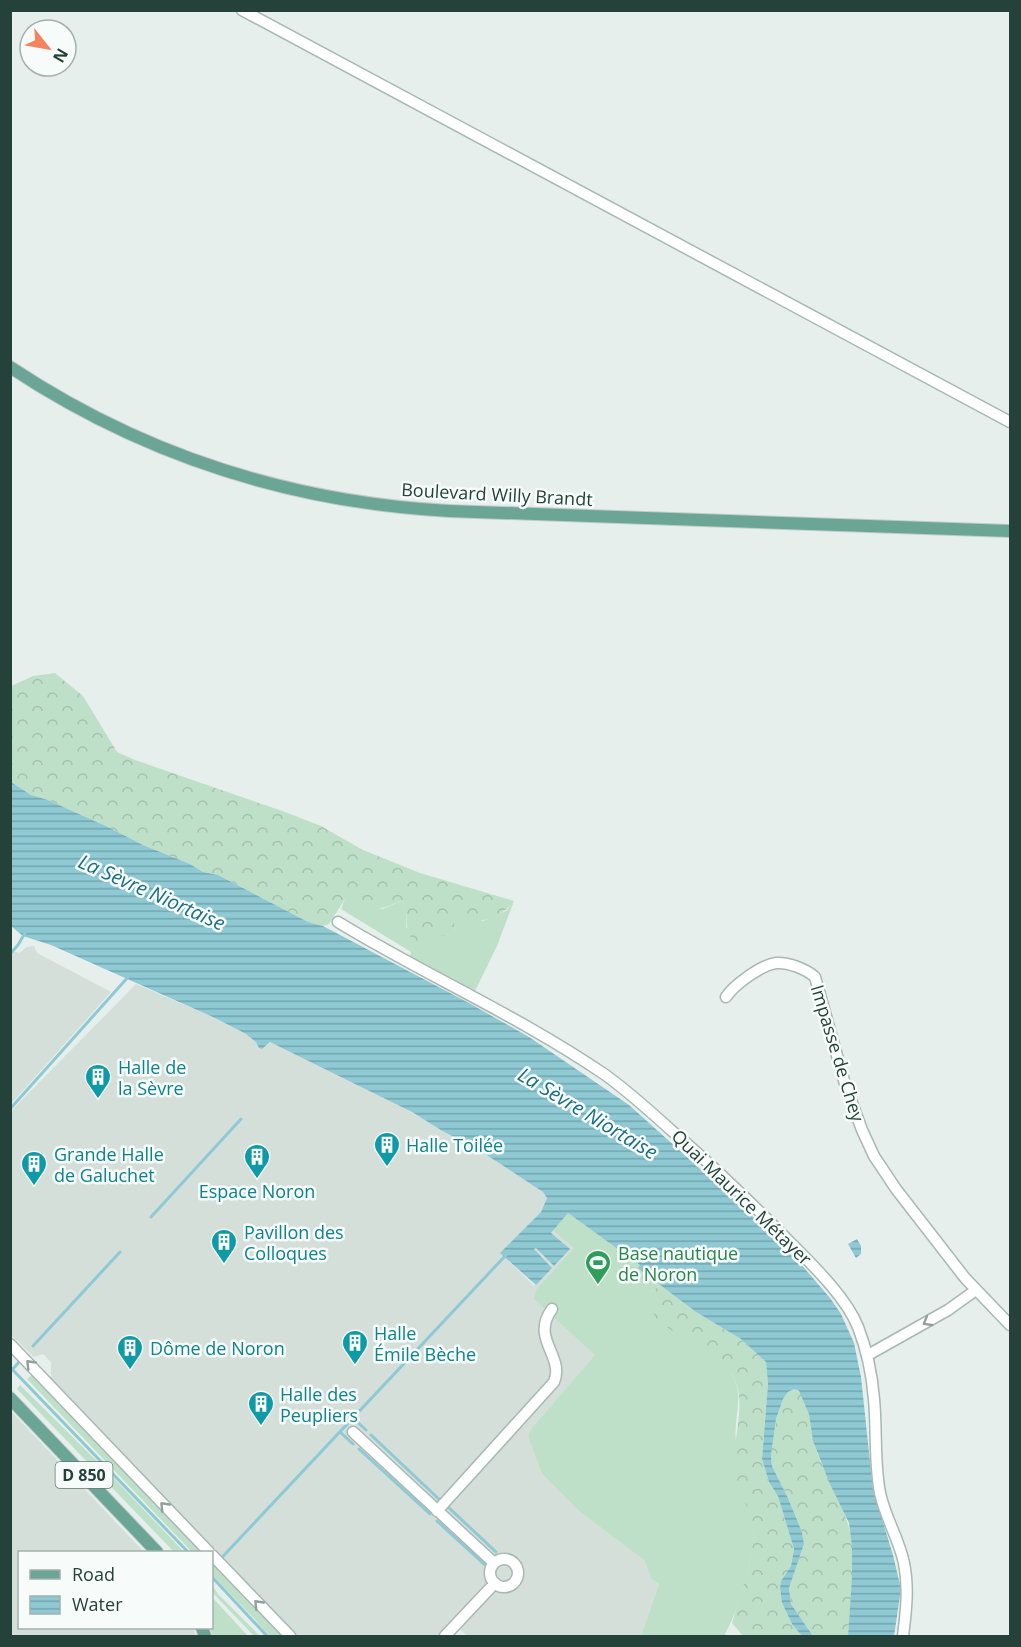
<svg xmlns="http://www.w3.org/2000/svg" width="1021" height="1647" viewBox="0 0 1021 1647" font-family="'Open Sans',sans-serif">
	<defs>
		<pattern id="forest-crowns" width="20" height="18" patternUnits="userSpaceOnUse" patternTransform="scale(1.5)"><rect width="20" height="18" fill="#bfe0c8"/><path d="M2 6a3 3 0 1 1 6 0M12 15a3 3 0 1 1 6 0" fill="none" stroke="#a4c1ad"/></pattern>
		<pattern id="water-rules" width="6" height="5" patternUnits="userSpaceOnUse" patternTransform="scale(1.5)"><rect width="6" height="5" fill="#8ec9d4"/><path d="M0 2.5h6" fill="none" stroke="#74a5ad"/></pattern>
	</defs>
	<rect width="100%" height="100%" fill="#e6efeb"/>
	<path fill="#d4dfda" d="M34 946 37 953 111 992 11 1104V950L19 953 27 947Z
		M136 984 215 1018 246 1034 264 1047 270 1042 381 1095 482 1152 543 1192 547 1198 541 1212 501 1253 534 1286 550 1266 534 1249 536 1247 553 1264 566 1246 551 1233 568 1213 661 1284 653 1289 530 1430 528 1437 542 1474 580 1512 645 1561 651 1579 659 1584 641 1636H467L452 1622 438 1636H264L232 1570 51 1381V1362L43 1354 34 1357 11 1335 10 1112Z
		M10 1410 144 1552H20V1628H193L196 1636H11Z"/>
	<path fill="#bfe0c8" d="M345 899 382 909 402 901 407 908 406 928 430 934 454 932 455 918 463 915 483 921 506 911 514 901 497 946 475 991 410 958 411 952 341 909Z
		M568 1213 641 1265 638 1268 661 1284 650 1293V1298L732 1374C745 1396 733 1418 736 1442 738 1459 742 1490 747 1506 749 1510 752 1514 753 1518 759 1543 738 1613 725 1634L727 1636H641L659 1584 651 1579 645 1561 580 1512 542 1474 528 1437 530 1430 595 1355 534 1299 536 1290 574 1248 553 1230Z
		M33 1374 205 1552H192L27 1379Z
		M20 1385 109 1473 184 1552H174L17 1389Z
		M216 1566 284 1636H271L212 1575V1571Z
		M212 1585 218 1594 260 1636H254L212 1592Z
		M212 1597 248 1636H213L210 1628Z"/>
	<path fill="url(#forest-crowns)" d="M55 673 83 696 117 752 135 760 285 812 321 826 363 850 420 873 514 901C504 915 487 921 471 922L463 916 455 918 454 932 448 936 430 934 416 942C399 929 413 916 402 901 376 911 370 913 345 899L329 924 323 926 308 922 218 875 203 872 190 864 143 845 108 827 48 800 31 795 11 782V686L33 676Z
		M661 1284 696 1312 741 1339 766 1362 768 1384 762 1459 769 1482 778 1495 794 1549 791 1566 781 1581 780 1588 782 1603 792 1624 802 1636H743L732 1623C741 1592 753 1561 754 1529 754 1509 737 1497 734 1478 729 1445 750 1405 732 1374L657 1320 647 1301 650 1293Z
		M794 1389C813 1397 809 1426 814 1443 824 1478 849 1508 852 1545 854 1575 850 1606 848 1636H813L791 1604 789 1588 804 1544 802 1532 788 1498 772 1466 771 1456 776 1419 783 1399 788 1392Z"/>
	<path fill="url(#water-rules)" d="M11 782 31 795 48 800 108 827 143 845 190 864 203 872 218 875 308 922 323 926 469 1003 529 1037 629 1105 745 1209 799 1262 830 1298 841 1314 854 1343 861 1377 873 1490 893 1555 901 1589 894 1636H848L852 1577V1546L849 1523 829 1482 813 1441 809 1414 799 1391 794 1389 788 1392 783 1399 776 1419 771 1456 772 1466 788 1498 802 1532 804 1544 789 1588 791 1604 813 1636H802L792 1624 782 1603 780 1588 781 1581 791 1566 794 1549 778 1496 769 1482 762 1459 768 1384 766 1362 741 1339 696 1312 638 1268 640 1265 568 1213 551 1233 570 1249 554 1266 536 1248 534 1249 552 1268 536 1285 500 1253 541 1212 547 1198 543 1192 482 1152 441 1130 412 1112 270 1042 262 1049 259 1048 256 1042 246 1034 215 1018 51 945 23 936 11 926Z
		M857 1239 861 1246V1254L856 1258 848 1244Z"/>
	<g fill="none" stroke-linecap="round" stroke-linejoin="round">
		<path stroke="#8ec9d4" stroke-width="3" d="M10 954 18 945 25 933
			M10 1109 129 976
			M151 1217 241 1119
			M33 1346 120 1252
			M10 1367 188 1552
			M13 1369 19 1362
			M353 1418 366 1430
			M340 1432 353 1444
			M371 1435 442 1502
			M359 1449 430 1514
			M447 1506 496 1552
			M437 1521 485 1565
			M212 1568 506 1255
			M212 1577 267 1636"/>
		<defs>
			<path id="minor" d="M242 10 1010 422
				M338 922C425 975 519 1016 604 1074 628 1091 650 1111 672 1131 710 1163 745 1197 780 1232 805 1258 845 1294 858 1327 867 1350 872 1375 874 1399 877 1430 874 1462 880 1493 885 1517 899 1539 904 1563 909 1588 906 1612 903 1636
				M726 997C734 985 761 965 776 963 788 962 806 969 815 977L845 1084 862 1130 874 1156 896 1189 965 1278 1010 1325
				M10 1344 209 1552
				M868 1355 948 1310 976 1290
				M353 1432 494 1563
				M437 1511 554 1382C565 1356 530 1339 552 1309
				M212 1555 290 1636
				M490 1573a14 14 0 1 1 28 0a14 14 0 1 1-28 0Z
				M445 1636 495 1583"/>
			<path id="major" d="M10 367C144 456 289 502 449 511L1010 531
				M10 1398 157 1552
				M202 1628 205 1636"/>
		</defs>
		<use href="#minor" stroke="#a8b8b2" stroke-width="13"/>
		<use href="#major" stroke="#c2cac8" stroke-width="14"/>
		<use href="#minor" stroke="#fff" stroke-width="10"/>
		<use href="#major" stroke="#6aa596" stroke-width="12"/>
	</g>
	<defs><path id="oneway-chevron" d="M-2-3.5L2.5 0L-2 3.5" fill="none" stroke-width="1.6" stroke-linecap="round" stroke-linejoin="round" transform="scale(1.5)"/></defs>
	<g stroke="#92a09c">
		<use href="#oneway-chevron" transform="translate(927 1322) rotate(150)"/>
		<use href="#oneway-chevron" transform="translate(30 1364) rotate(-134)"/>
		<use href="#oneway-chevron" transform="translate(164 1506) rotate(-134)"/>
		<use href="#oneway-chevron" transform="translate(258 1604) rotate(-134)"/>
	</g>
	<defs>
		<symbol id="building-pin" viewBox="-11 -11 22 30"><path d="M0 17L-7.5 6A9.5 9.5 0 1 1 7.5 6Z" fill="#0f9aa8" stroke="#f7fbf9"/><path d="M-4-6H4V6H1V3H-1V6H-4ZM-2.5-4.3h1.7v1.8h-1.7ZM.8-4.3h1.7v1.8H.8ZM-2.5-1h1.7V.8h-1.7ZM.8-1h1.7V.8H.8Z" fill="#fff"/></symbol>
		<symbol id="stadium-pin" viewBox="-11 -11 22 30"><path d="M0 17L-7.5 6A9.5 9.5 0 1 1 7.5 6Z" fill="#2e9e5b" stroke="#f7fbf9"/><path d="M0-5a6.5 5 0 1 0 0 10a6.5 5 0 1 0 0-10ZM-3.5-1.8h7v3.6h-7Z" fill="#fff"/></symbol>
	</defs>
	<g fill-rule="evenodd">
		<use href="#building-pin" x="83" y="1062" width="30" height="40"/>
		<use href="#building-pin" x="372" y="1130" width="30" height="40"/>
		<use href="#building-pin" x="242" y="1142" width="30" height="40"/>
		<use href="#building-pin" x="19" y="1149" width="30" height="40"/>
		<use href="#building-pin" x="209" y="1227" width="30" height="40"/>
		<use href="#stadium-pin" x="583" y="1248" width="30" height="40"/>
		<use href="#building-pin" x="340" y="1328" width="30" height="40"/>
		<use href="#building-pin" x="115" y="1333" width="30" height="40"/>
		<use href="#building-pin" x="246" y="1389" width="30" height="40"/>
	</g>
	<g text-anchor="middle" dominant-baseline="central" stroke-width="5" stroke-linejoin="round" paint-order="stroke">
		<rect fill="#f7fbf9" stroke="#637a73" stroke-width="1.5" x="55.5" y="1462" width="57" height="26" rx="4.5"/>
		<g font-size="16" font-weight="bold" fill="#24423a">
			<text x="84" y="1475">D 850</text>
		</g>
		<g font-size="18" fill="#24423a" stroke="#f7fbf9">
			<text transform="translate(497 494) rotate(3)">Boulevard Willy Brandt</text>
			<text transform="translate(838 1053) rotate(73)">Impasse de Chey</text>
			<text transform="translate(742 1197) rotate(44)">Quai Maurice Métayer</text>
		</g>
		<g font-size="18" fill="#0d838f" stroke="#f7fbf9" text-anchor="start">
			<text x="118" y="1067">Halle de<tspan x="118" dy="21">la Sèvre</tspan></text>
			<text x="406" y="1145">Halle Toilée</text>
			<text x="54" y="1154">Grande Halle<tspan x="54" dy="21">de Galuchet</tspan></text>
			<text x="257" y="1191" text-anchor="middle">Espace Noron</text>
			<text x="244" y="1232">Pavillon des<tspan x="244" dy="21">Colloques</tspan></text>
			<text x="374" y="1333">Halle<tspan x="374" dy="21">Émile Bèche</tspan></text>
			<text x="150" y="1348">Dôme de Noron</text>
			<text x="280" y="1394">Halle des<tspan x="280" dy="21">Peupliers</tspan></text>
		</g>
		<g font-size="18" fill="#27864d" stroke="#f7fbf9" text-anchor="start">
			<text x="618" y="1253">Base nautique<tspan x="618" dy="21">de Noron</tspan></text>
		</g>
		<g font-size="20" font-style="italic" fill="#1c6f80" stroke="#f7fbf9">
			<text transform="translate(152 892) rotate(24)">La Sèvre Niortaise</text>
			<text transform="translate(588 1113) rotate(31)">La Sèvre Niortaise</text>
		</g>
	</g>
	<rect width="1021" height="1647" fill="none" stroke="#24423a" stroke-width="24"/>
	<rect x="18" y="1551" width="195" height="78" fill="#f7fbf9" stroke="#a3b1ad" stroke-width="1.5"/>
	<rect x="30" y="1570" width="30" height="9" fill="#6aa596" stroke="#a3b1ad" stroke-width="1.5"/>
	<text x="72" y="1581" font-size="18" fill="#24423a">Road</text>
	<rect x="30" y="1596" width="30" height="18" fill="url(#water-rules)" stroke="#a3b1ad" stroke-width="1.5"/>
	<text x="72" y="1611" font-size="18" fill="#24423a">Water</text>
	<g transform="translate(48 48) rotate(121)"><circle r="28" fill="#f7fbf9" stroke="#a3b1ad" stroke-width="1.5"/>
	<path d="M0-4.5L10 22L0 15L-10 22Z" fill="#f4845f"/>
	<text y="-9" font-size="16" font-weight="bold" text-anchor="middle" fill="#24423a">N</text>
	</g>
</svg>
